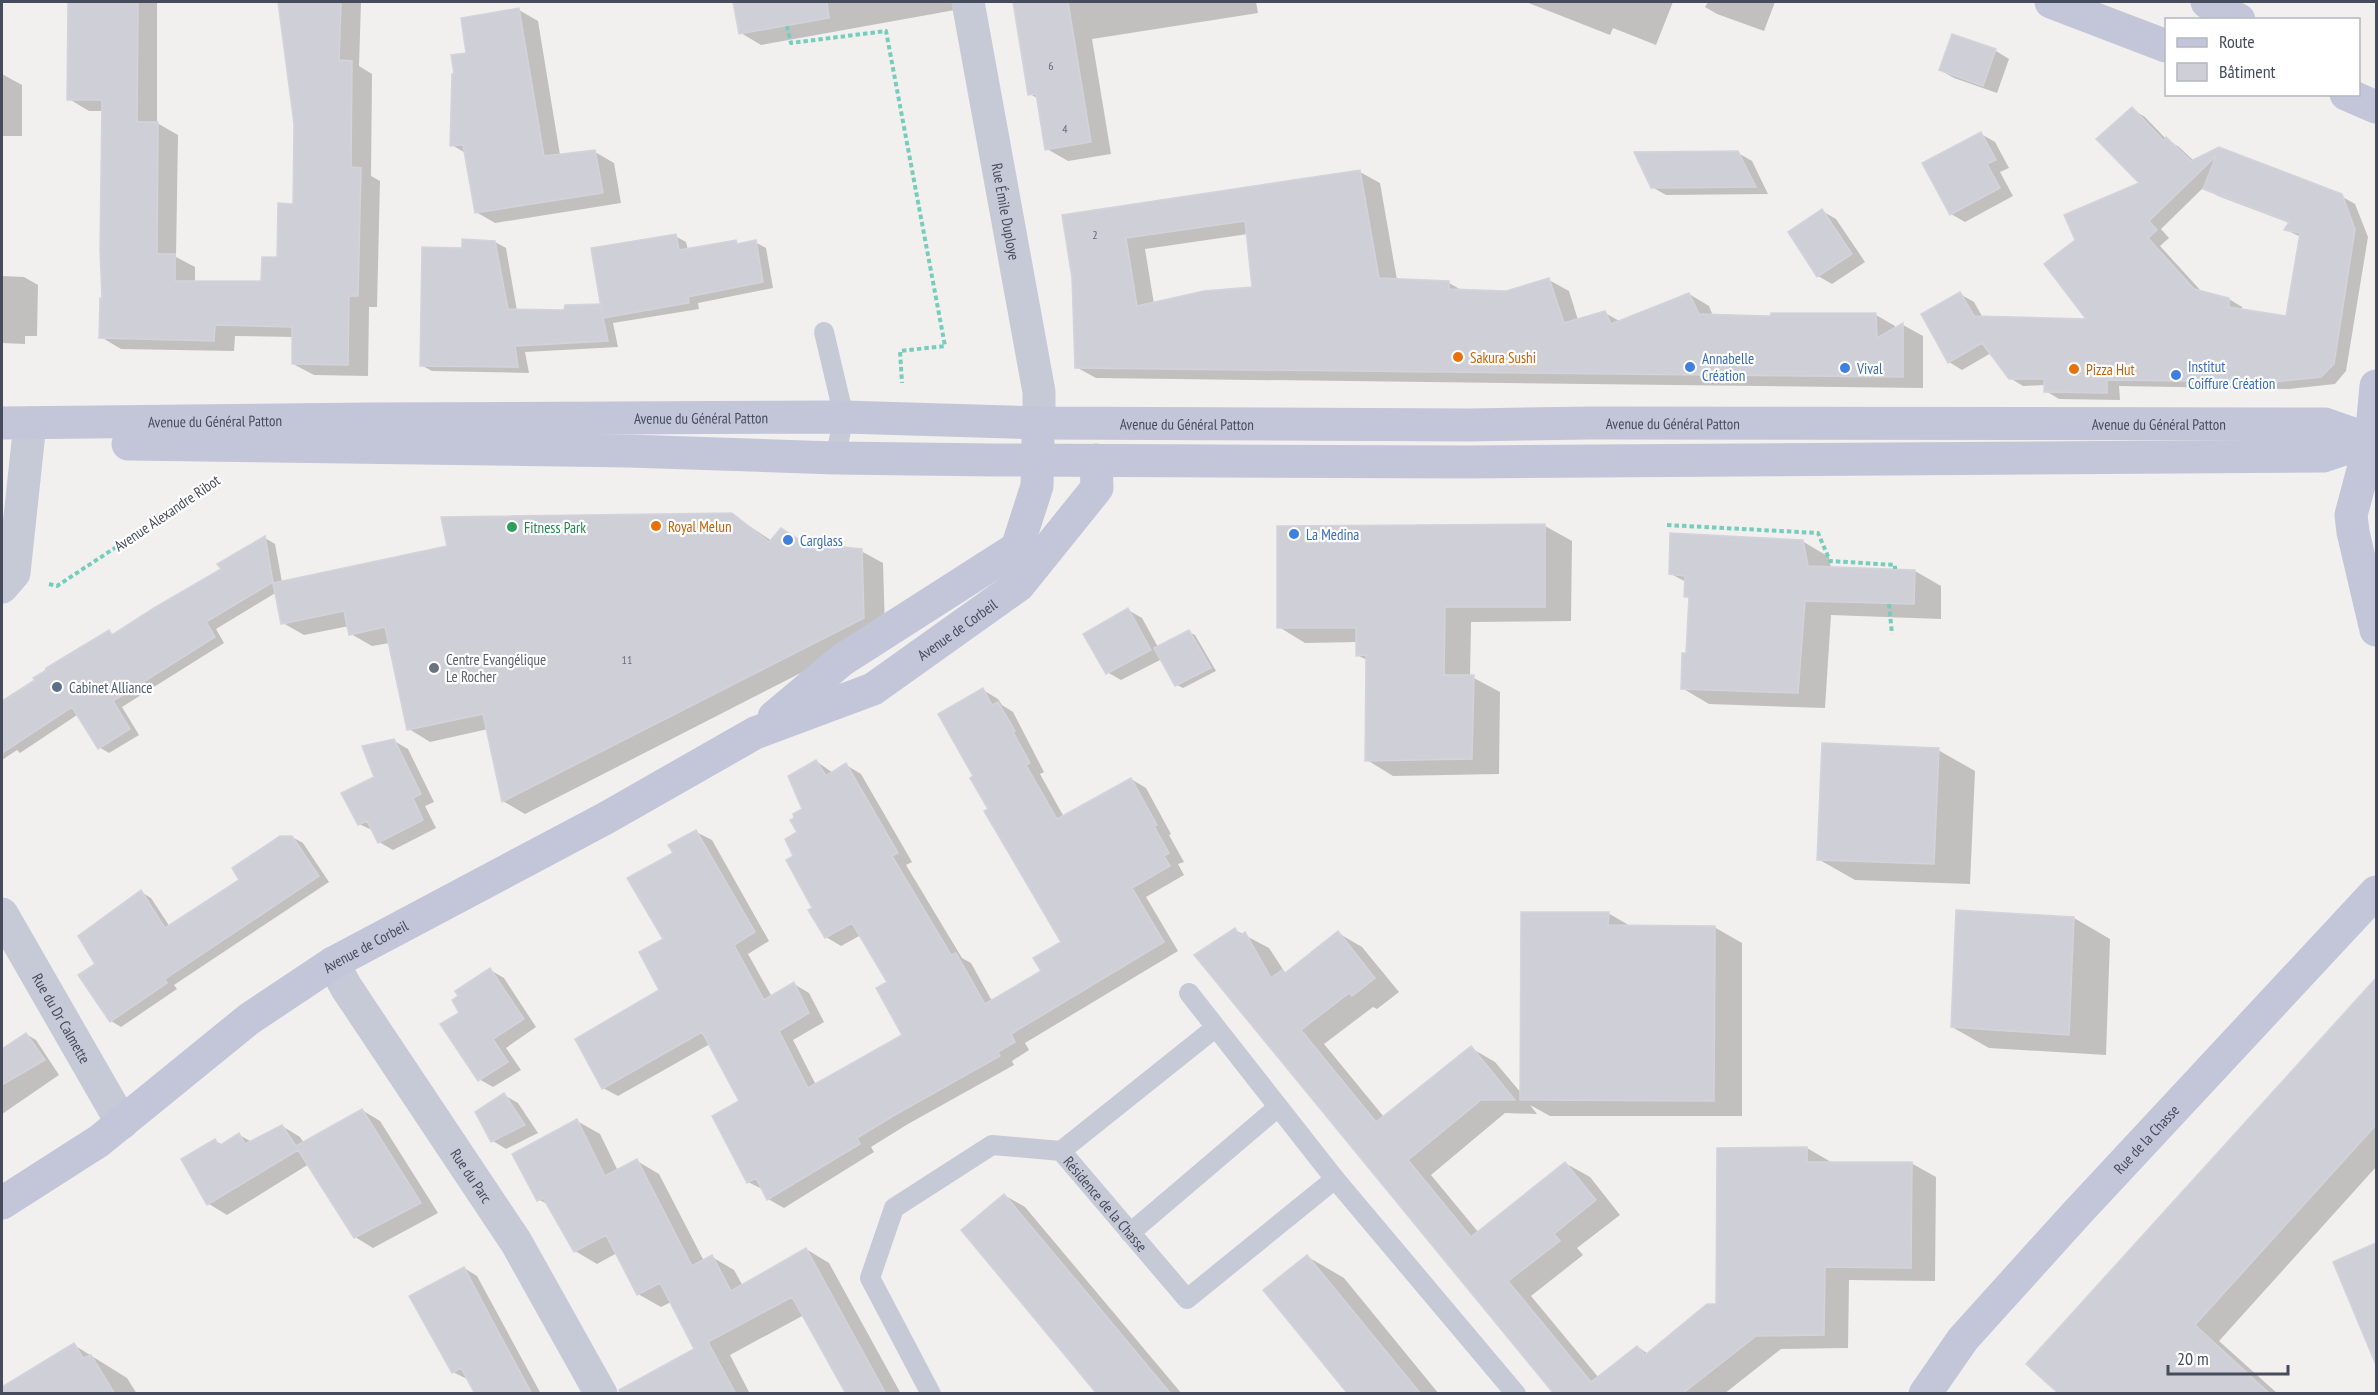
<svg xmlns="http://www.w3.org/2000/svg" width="2378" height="1395" viewBox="0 0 2378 1395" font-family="'PT Sans Narrow',sans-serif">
	<rect width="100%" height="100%" fill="#f2f0ef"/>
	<path fill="#0003" fill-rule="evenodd" d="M69 2H157V123L178 135 176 257 195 267V282L263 283 278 258 295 205 296 124 280 2H361L359 66 372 74 371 176 380 181 377 307H369L368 376 314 375 293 364 294 337 235 336 234 351 121 349 101 337 104 300 103 111H89L69 99Z
		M735 2H953L955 10 761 45 741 33Z
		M1014 2H1256L1258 13 1092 39 1111 154 1068 161 1047 149 1037 98 1030 94Z
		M1526 2H1673L1656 45 1613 28 1610 35Z
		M1708 2H1775L1764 31 1717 14 1705 7Z
		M519 10 538 21 560 155 595 152 614 163 621 203 495 223 476 212 467 154 452 145Z
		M1953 36 1996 51 2009 59 1997 93 1954 78 1940 70Z
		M2 74 22 85V136H2Z
		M2132 109 2145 117 2166 139 2179 147 2194 161 2219 149 2341 196 2355 204 2368 237 2346 371 2335 384 2289 389 2119 386 2120 400 2059 399 2046 391V385L2023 386 2010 378 1991 353 1962 370 1949 362 1960 294 1974 302 1983 318 2089 320 2077 241 2141 183ZM2203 188 2218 196 2289 223 2286 230 2301 237 2287 318 2242 310V307L2229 299 2202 292 2160 246 2169 238 2161 229Z
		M1981 134 1995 142 2009 168 2000 172 2013 196 1965 222 1951 214Z
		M1738 153 1752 161 1768 194 1666 195 1652 187Z
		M1360 172 1380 183 1397 280 1449 283 1463 291 1506 293 1549 280 1569 291 1578 320 1605 313 1621 322 1689 294 1709 306 1713 316 1772 317 1876 315 1895 326V329L1903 325 1923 336V388L1096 378 1076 367 1073 278 1063 216ZM1248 234 1254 288 1154 304 1145 249Z
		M1822 211 1836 219 1865 262 1832 284 1818 276Z
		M675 236 686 242 688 250 736 242 740 245 755 242 766 248 773 288 698 303 699 309 613 323 618 347 525 352 529 373 432 371 421 365 464 249 495 242 506 248 517 311H566L600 305Z
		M2 276 24 277 38 285 37 336H25V344L2 343Z
		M731 514 772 541 861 551 883 563 885 630 525 814 503 801 488 729 430 742 409 729 390 643 372 646 351 634 349 626 304 635 283 623 277 592 216 629 224 643 122 707 139 735 109 753 99 747 77 715 20 753 17 750 2 760V702L109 632 115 635 223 570 265 538 275 544 282 582Z
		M1545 526 1572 541 1571 621 1471 622 1470 676 1500 692 1499 774 1393 776 1367 760V660L1357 655V642L1305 643 1279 627Z
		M1802 541 1829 557 1831 568 1915 571 1941 586V619L1831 615 1825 708 1709 704 1682 688 1688 654 1690 599 1686 596V582L1671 574Z
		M1128 610 1142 618 1158 647 1189 632 1195 635 1216 671 1183 688 1177 685 1162 659 1121 680 1107 672Z
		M983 690 998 699 1002 705 1013 712 1044 772 1040 774 1064 817 1131 779 1146 788 1171 834 1169 835 1184 862 1178 864 1184 875 1146 897 1178 951 1025 1043 1029 1050 1012 1061 1014 1065 908 1124 871 1147 874 1152 784 1208 768 1199 764 1190 748 1182 741 1101 710 1044 618 1096 603 1088 661 991 675 854 696 832 712 840 769 941 748 954 772 997 794 984 809 993 824 1022 793 1040 816 1085 904 1036 889 983 861 935 841 946 826 937 795 856 804 810 816 761 833 773 846 765 861 774 912 862 906 865 962 958 971 963 992 1001 1043 971 1063 943 990 810 975 777Z
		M394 741 408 749 434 802 425 806 436 828 393 850 379 842 374 831 359 824Z
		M1938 750 1975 771 1970 884 1855 880 1818 859Z
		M292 837 303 843 329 882 174 985 177 989 121 1027 111 1021 97 965 141 892 151 898 170 927 242 880Z
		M1608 913 1632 927H1714L1742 943V1116H1550L1530 1105 1537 1114 1505 1113 1431 1175 1479 1233 1565 1163 1590 1177 1620 1215 1577 1248 1583 1255 1531 1296 1599 1378 1638 1347 1648 1354 1718 1306V1150L1807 1148 1831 1162 1911 1163 1936 1177 1935 1281 1849 1280 1848 1348 1781 1349 1724 1394H1556L1196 956 1235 930 1269 948 1286 974 1338 933 1362 947 1399 992 1377 1009 1373 1007 1324 1044 1384 1117 1471 1048 1495 1062 1522 1094Z
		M2074 918 2110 939 2106 1055 1989 1048 1952 1027Z
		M490 970 504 978 536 1027 506 1048 521 1070 493 1087 479 1079 461 1013Z
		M2363 996 2376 1004V1167L2219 1341 2278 1394H2062Z
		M26 1034 36 1040 59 1075 2 1114V1052Z
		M504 1095 518 1103 538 1133 506 1149 493 1141Z
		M362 1110 380 1121 438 1213 373 1248 355 1237 309 1164 227 1215 209 1204 183 1159 215 1141 223 1145 239 1135 252 1142 282 1126 300 1137 304 1143Z
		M577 1121 600 1134 618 1171 637 1161 659 1174 704 1261 712 1257 734 1270 743 1286 806 1249 829 1263 901 1394H847L804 1315 730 1355 750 1394H664L696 1350 671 1302 661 1307 638 1294 617 1253 597 1264 575 1251 549 1205 538 1199Z
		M1004 1195 1025 1207 1182 1394H1099Z
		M2376 1245V1353L2371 1350 2335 1263Z
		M1308 1257 1344 1278 1439 1394H1350Z
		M464 1268 477 1276 541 1394H477L467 1379 453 1372Z
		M74 1345 127 1378 137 1394H46Z"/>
	<path fill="#cfd0d7" stroke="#d4d3db" stroke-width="1.5" fill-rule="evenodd" d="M68 2H138L137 122H158L157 254H175V281H261L262 257H277L278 203 293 204 294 124 278 2H341L339 60 352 61 351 167 361 168 358 296H349L348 365 292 364V327L215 325 214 341 99 338 100 298 102 299 100 250 102 100H67Z
		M733 2H827L829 18 739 34Z
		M1013 2H1068L1091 142 1045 150 1036 94 1028 95Z
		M519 8 544 156 595 150 603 193 475 213 463 145 450 146 452 74H454L451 55 466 53 461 18Z
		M1952 34 1996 49 1983 86 1939 70Z
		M2132 107 2164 141 2166 137 2191 161 2219 147 2342 194 2355 229 2334 364 2321 377 2275 382 2107 380V393L2044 392V379H2009L1982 343 1948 363 1921 314 1960 292 1974 316 2086 319 2044 264 2075 240 2064 215 2139 183 2096 139ZM2216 156 2203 189 2289 222 2284 230 2300 233 2286 316 2229 307V298L2194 289 2148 238 2157 230 2149 221Z
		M1981 132 1996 160 1987 164 2000 188 1950 215 1922 163Z
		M1738 151 1756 187 1651 188 1634 152Z
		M1360 170 1379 278 1449 281V289L1506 291 1549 278 1564 323 1605 311 1611 324 1689 293 1699 314 1770 316 1771 313H1876L1877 338 1903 323V377L1075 368 1072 278 1062 215ZM1245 221 1252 287 1204 291 1137 306 1126 238Z
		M1822 209 1852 254 1817 277 1788 232Z
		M676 234 679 250 736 240 737 244 756 240 763 282 688 297 689 303 603 318 608 341 515 346 518 367 420 366 422 247 462 248V239L495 241 508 309 564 310 565 305 601 304 602 314 591 248Z
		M732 513 769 542 781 528 804 543 862 549 864 618 502 802 483 714 407 730 385 627 349 635 344 611 281 624 273 583 447 546 441 517Z
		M1545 524V607H1445L1444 675H1474L1472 759 1365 761 1366 655 1356 656V628H1277V526Z
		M1670 533 1803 540 1808 566 1915 570 1914 604 1805 601 1798 693 1681 689 1682 653H1686L1689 597H1684L1685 576 1669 574Z
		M265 536 273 582 206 622 215 637 113 701 130 729 98 749 72 707 2 753V701L35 680 33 678 45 671 46 668 109 630 112 635 154 608 221 569 217 564Z
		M1128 608 1151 650 1106 674 1083 634Z
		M1189 630 1211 668 1175 686 1154 648Z
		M983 688 992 705 998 702 1015 731 1013 732 1030 763 1026 765 1057 819 1131 778 1157 825 1154 826 1169 853 1164 856 1170 866 1132 888 1164 942 1011 1034 1015 1042 998 1052 1000 1056 893 1116 857 1138 860 1144 767 1200 756 1178 747 1183 712 1116 739 1101 702 1032 602 1089 575 1039 659 990 639 952 663 939 627 878 673 853 668 845 696 830 755 932 734 945 764 1000 794 982 809 1013 779 1031 808 1088 902 1035 876 988 887 982 852 923 825 938 808 910 812 908 786 860 793 856 785 839 797 832 790 820 794 818 793 814 802 809 788 776 816 760 826 776 846 763 898 853 892 856 951 955 956 953 985 1004 1041 971 1033 958 1061 942 984 811 988 809 970 778 973 776 938 714Z
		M394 739 421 794 413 798 423 820 378 843 367 821 358 825 341 793 374 777 362 746Z
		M1822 743 1939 748 1934 864 1817 860Z
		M280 836H292L319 876 165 979 167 983 110 1022 78 975 95 964 78 936 141 890 165 928 239 880 232 868Z
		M1956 910 2074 917 2069 1035 1951 1027Z
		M1521 912H1609L1608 925 1715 926 1714 1101 1520 1100Z
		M1235 928 1240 936 1245 932 1271 978 1282 970 1285 973 1338 931 1375 978 1352 996 1349 993 1301 1030 1376 1122 1471 1046 1515 1100H1481L1408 1160 1471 1237 1565 1162 1596 1200 1554 1234 1560 1241 1508 1281 1591 1382 1637 1346 1645 1355 1707 1304H1716L1717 1148 1807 1147V1162H1912L1911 1268 1825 1267 1824 1335 1756 1336 1682 1394H1554L1194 955Z
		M490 968 524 1019 493 1039 508 1062 478 1081 440 1024 459 1013 452 1000 458 996 455 991Z
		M2376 978V1125L2195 1325 2270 1394H2059L2026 1364Z
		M26 1033 45 1060 2 1085V1049Z
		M504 1093 525 1125 491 1142 475 1112Z
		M362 1109 421 1203 354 1238 298 1150 207 1205 181 1159 215 1139 219 1146 239 1133 245 1144 282 1125 296 1146Z
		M577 1119 605 1176 637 1159 692 1266 712 1255 731 1291 806 1248 886 1394H846L792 1297 708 1342 736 1394H620L619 1390 694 1349 660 1283 637 1295 606 1235 574 1252 543 1198 537 1201 512 1154Z
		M1004 1194 1097 1305 1171 1394H1097L961 1230Z
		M2376 1243V1365L2333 1262Z
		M1307 1255 1335 1289 1421 1394H1348L1263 1290Z
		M464 1267 492 1320 532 1394H475L461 1368 452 1373 409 1296Z
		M74 1343 83 1358 91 1355 115 1394H2V1387Z"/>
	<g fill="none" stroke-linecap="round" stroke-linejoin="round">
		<path stroke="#76cdbc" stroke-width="4" stroke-dasharray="4.5 3" stroke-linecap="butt" d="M787 26 791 43 886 31 945 346 900 351 902 383
			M1667 525 1818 533 1830 561 1895 565V569
			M49 584 57 586 212 484
			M1889 604 1892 634"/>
		<g stroke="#c6cad6" stroke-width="20">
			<path d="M824 332 844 417 835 458"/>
			<path d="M1189 993 1335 1179 1516 1394"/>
			<path d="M1061 1151 1215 1028"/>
			<path d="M1130 1233 1278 1107"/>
			<path id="s1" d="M931 1394 870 1278 894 1208 992 1145 1061 1151 1187 1299 1335 1179"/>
		</g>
		<g stroke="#c6cad6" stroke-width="33">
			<path id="s2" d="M968 2 1039 392V423"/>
			<path d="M2 587 14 573 30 423"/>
			<path id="s3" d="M2 914 122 1123"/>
			<path id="s4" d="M333 963 346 987 516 1242 601 1394"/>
		</g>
		<g stroke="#c2c6d8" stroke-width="33">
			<path d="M2051 2 2166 46"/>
			<path d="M2207 2 2239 20"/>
			<path d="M2346 94 2376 107"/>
			<path d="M2376 386 2371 440 2351 515 2353 532 2376 630"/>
			<path id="s5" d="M2 423 372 419 844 417 1039 423 1469 425 1591 423 2325 424 2371 440H2376"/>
			<path d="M128 444 629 451 835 458 994 460 1466 462 2323 456 2371 440"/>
			<path d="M774 717 842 660 1017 548 1037 486 1038 440"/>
			<path id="s6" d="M2 1203 99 1141 249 1019 333 963 606 818 755 733 873 689 1019 585 1097 488 1096 460"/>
			<path id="s7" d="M1925 1394 1963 1339 2076 1214 2376 892"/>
		</g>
	</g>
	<g fill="#e8710a" stroke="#fff" stroke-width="2">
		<circle cx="1458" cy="357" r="6"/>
		<circle cx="2074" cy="369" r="6"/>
		<circle cx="656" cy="526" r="6"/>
	</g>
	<g fill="#3f7fe0" stroke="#fff" stroke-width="2">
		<circle cx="1690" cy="367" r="6"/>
		<circle cx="1845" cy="368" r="6"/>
		<circle cx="2176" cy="375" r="6"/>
		<circle cx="1294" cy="534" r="6"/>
		<circle cx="788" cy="540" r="6"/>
	</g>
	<circle fill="#2e9e5b" stroke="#fff" stroke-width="2" cx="512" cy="527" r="6"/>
	<circle fill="#6b7280" stroke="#fff" stroke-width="2" cx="434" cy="668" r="6"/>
	<circle fill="#5c6f8a" stroke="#fff" stroke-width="2" cx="57" cy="687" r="6"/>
	<g text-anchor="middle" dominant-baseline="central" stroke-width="4.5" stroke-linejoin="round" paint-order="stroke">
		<g font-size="12" fill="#696d7c">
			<text x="1051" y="65">6</text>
			<text x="1065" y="128">4</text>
			<text x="1095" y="234">2</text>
			<text x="627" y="659">11</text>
		</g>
		<g font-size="15" fill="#474c5d" stroke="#fff">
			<text stroke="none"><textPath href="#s2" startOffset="213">Rue Émile Duploye</textPath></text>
			<text stroke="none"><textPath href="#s5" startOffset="699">Avenue du Général Patton</textPath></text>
			<text stroke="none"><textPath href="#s5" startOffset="213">Avenue du Général Patton</textPath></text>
			<text stroke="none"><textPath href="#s5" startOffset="1671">Avenue du Général Patton</textPath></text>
			<text stroke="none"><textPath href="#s5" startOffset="1185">Avenue du Général Patton</textPath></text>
			<text stroke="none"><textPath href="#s5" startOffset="2157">Avenue du Général Patton</textPath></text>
			<text transform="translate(167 513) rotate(-34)">Avenue Alexandre Ribot</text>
			<text stroke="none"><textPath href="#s6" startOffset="1119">Avenue de Corbeil</textPath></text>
			<text stroke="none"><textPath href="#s6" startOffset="446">Avenue de Corbeil</textPath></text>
			<text stroke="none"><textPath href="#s3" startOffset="120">Rue du Dr Calmette</textPath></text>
			<text stroke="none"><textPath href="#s7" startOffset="338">Rue de la Chasse</textPath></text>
			<text stroke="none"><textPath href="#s4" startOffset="254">Rue du Parc</textPath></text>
			<text stroke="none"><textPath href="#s1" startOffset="460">Résidence de la Chasse</textPath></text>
		</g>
		<g font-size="15" fill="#c56008" stroke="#fff" text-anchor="start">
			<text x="1470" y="357">Sakura Sushi</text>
			<text x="2086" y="369">Pizza Hut</text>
			<text x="668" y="526">Royal Melun</text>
		</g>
		<g font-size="15" fill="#366cbe" stroke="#fff" text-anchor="start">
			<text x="1702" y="358">Annabelle<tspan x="1702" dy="17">Création</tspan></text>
			<text x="2188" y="366">Institut<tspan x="2188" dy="17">Coiffure Création</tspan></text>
			<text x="1857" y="368">Vival</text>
			<text x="1306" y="534">La Medina</text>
			<text x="800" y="540">Carglass</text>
		</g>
		<g font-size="15" fill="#27864d" stroke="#fff" text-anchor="start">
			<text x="524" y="527">Fitness Park</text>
		</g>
		<g font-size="15" fill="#5b616d" stroke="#fff" text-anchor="start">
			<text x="446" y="659">Centre Evangélique<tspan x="446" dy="17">Le Rocher</tspan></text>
		</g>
		<g font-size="15" fill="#4e5e75" stroke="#fff" text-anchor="start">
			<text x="69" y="687">Cabinet Alliance</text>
		</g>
	</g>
	<rect width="2378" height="1395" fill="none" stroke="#474c5d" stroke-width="6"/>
	<rect x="2165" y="18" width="195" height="78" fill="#ffffff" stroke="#b5b7be" stroke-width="1.5"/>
	<rect x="2177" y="38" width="30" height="9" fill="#c2c6d8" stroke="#b5b7be" stroke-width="1.5"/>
	<text x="2219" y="48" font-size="18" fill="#474c5d">Route</text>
	<rect x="2177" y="63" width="30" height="18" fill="#cfd0d7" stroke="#b5b7be" stroke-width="1.5"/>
	<text x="2219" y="78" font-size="18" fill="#474c5d">Bâtiment</text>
	<path d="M2168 1365v9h120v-9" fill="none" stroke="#474c5d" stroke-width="3"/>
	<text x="2177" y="1365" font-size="18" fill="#474c5d" stroke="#ffffff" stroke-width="4.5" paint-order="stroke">20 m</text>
</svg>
